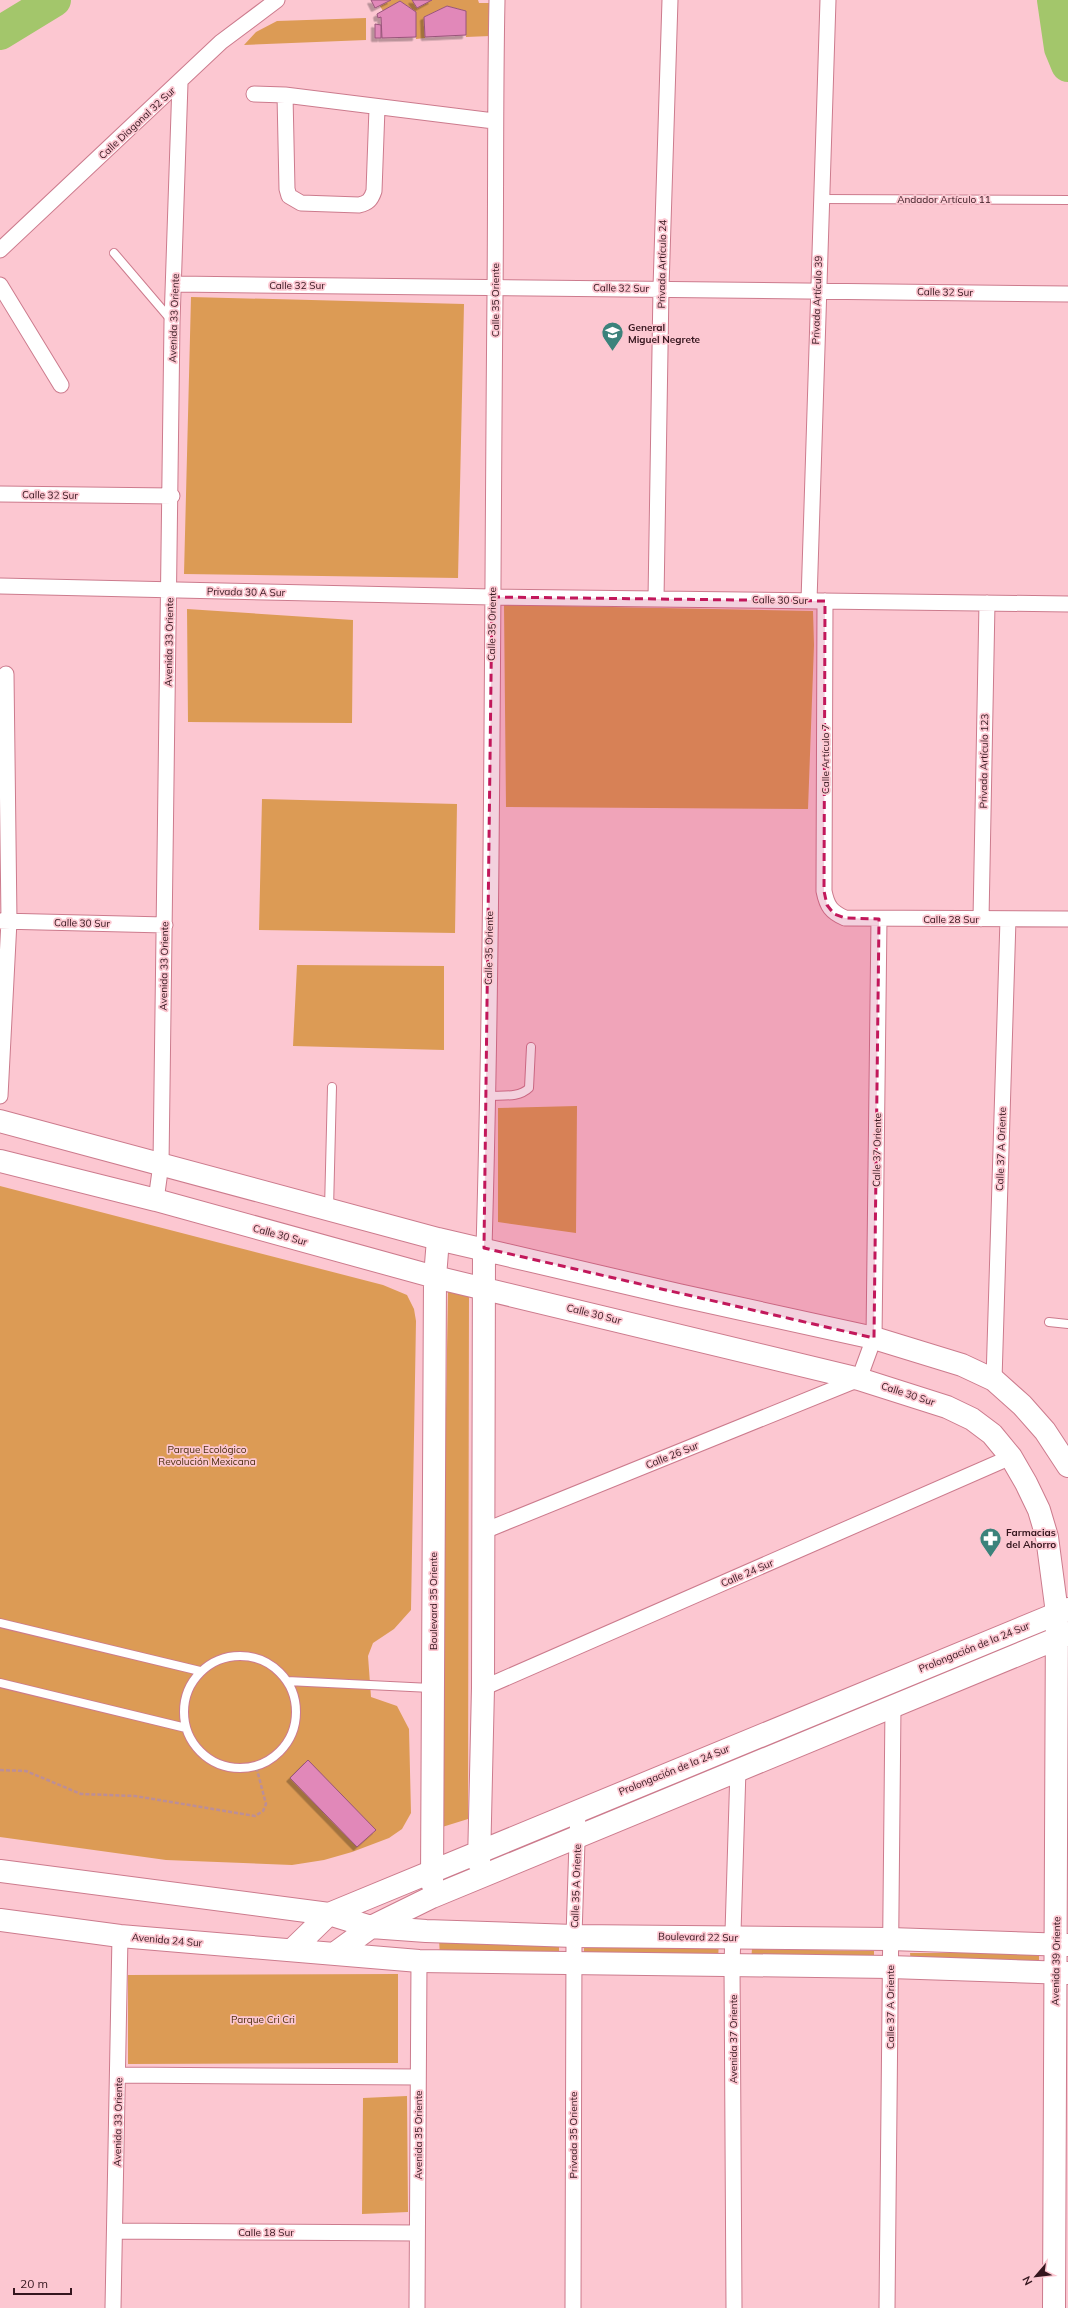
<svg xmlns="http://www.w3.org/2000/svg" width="1068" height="2308" viewBox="0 0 1068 2308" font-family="Mulish,sans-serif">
	<defs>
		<filter id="shadow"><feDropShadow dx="-3.5" dy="3.5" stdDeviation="0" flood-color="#0004"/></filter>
	</defs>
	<rect width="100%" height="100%" fill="#fcc7d1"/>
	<path fill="#dc9b55" d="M391 0H412L417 8 432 0H478L479 3H490V36L466 37V11L447 6 424 17 425 38 416 39V12L400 1 383 11 380 6Z
		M366 18V40L244 45 256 32 277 21Z
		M191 297 464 304 458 578 184 574Z
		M504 605 813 611 814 645 808 809 506 807Z
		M187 609 353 620 352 723 188 722Z
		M262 799 457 804 455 933 259 930Z
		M297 965 444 966V1050L293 1046Z
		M577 1106 576 1233 498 1222V1108Z
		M0 1186 383 1285 407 1295 414 1309 416 1321 411 1610 394 1629 373 1643 368 1656 371 1697 397 1706 409 1729 411 1813 402 1829 389 1838 352 1852 324 1860 292 1865 166 1860 0 1837Z
		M448 1290H469L468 1819 439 1828Z
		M439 1938 559 1939V1960L440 1958Z
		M584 1939 719 1940 718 1960 584 1958Z
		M752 1949 874 1951V1964L751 1961Z
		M910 1953H1039V1967L911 1963Z
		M398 1974V2063L128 2064V1975Z
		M407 2096 408 2212 362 2214 363 2098Z"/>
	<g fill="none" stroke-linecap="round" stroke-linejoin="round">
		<path stroke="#a3c66b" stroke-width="34" d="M1054 0 1061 48 1068 65
			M0 33 54 0"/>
	</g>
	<path fill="#e188b9" stroke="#98547a" filter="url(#shadow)" d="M371 0H391L375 8Z
		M412 0H432L417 8Z
		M400 1 416 12V37L382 38 381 17 378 18 377 14Z
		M447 6 466 11V35L425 37 424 17Z
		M375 24 381 25V38H375Z
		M308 1760 376 1830 357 1847 290 1778Z"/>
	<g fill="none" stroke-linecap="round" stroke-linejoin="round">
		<defs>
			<path id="lane" d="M820 199 1068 200
				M114 253 172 321
				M488 1096C502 1095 519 1098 529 1088L531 1047
				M329 1209 332 1087
				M1049 1322 1068 1324
				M0 1623 200 1671
				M184 1712a56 56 0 1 1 112 0a56 56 0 1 1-112 0Z
				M287 1681 431 1688
				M0 1683 186 1728"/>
			<path id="street" d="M254 94 285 95 494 121
				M285 95 287 189 289 196 301 203 359 205C368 203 371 200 374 191L377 108
				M0 250 221 42 277 0
				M175 284 1068 294
				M0 285 61 385
				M0 494 172 496
				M0 586 492 597 1068 604
				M656 599 661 288 670 0
				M809 601 828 0
				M825 601 824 891C827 906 831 912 845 918L1068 919
				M981 919 987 603
				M0 921 165 925
				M0 1096 9 921 6 674
				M156 1200 161 1164 172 322 180 83
				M484 1248C493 931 492 613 495 295 496 196 495 98 497 0
				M994 1380 1008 919
				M484 1531 859 1379 874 1338 879 919
				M483 1688 1011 1457
				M118 2075 418 2077
				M116 2231 417 2233
				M113 2308 120 1936
				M417 2308 419 1961
				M573 2308 574 1936 578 1810
				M734 2308 732 1965 738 1769
				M887 2308 893 1706"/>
			<path id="secondary" d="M0 1121 438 1239 678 1295 874 1338 962 1365 994 1380 1022 1405 1045 1431 1068 1466
				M0 1161 156 1200 435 1277 859 1379 947 1407 972 1419 992 1434 1011 1457 1026 1483 1039 1510 1047 1537 1057 1613 1054 2308
				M479 1863 483 1688 484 1248
				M0 1871 329 1914 371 1927 426 1931 574 1936 890 1939 1068 1945
				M432 1883 435 1277 438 1239
				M0 1920 120 1936 419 1961 890 1967 1068 1973
				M292 1950 329 1914 1068 1609
				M334 1954 371 1927 432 1897 1068 1634"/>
		</defs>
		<use href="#lane" stroke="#cc7b8d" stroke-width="10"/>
		<use href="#street" stroke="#cc7b8d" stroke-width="17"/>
		<use href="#secondary" stroke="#cc7b8d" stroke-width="24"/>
		<path stroke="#bc8e97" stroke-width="2.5" stroke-dasharray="4 2" stroke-linecap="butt" d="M0 1770 26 1771 81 1794 135 1796 255 1816 263 1811 266 1804 256 1766"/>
		<use href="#lane" stroke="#fff" stroke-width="8"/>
		<use href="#street" stroke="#fff" stroke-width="15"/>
		<use href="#secondary" stroke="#fff" stroke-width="22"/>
	</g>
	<path fill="#c2185b" fill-opacity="0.2" stroke="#c2185b" stroke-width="3" stroke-dasharray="8 5" stroke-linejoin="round" d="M492 597 825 601 824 891 827 905 834 914 845 918 879 919 874 1338 484 1248Z"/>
	<defs>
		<symbol id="school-pin" viewBox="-11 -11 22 30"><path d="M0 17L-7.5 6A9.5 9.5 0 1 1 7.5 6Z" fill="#3b827b" stroke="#fcc7d1"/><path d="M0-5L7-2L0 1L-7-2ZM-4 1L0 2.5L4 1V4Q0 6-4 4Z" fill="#fff"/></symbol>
		<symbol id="pharmacy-pin" viewBox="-11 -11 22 30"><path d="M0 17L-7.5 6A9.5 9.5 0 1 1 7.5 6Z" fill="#3b827b" stroke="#fcc7d1"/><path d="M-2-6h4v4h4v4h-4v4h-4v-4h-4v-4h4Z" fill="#fff"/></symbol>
	</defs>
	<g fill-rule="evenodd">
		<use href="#school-pin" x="600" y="320" width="25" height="34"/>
		<use href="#pharmacy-pin" x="978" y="1526" width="25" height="34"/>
	</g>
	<g text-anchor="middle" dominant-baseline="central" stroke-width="3.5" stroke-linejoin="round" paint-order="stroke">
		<g font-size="10" fill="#35161e" stroke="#fcc7d1">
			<text transform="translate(137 123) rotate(-43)">Calle Diagonal 32 Sur</text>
			<text x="944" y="199">Andador Artículo 11</text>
			<text transform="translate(662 264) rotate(-89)">Privada Artículo 24</text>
			<text x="297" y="285">Calle 32 Sur</text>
			<text transform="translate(621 288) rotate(1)">Calle 32 Sur</text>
			<text transform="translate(945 292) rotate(1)">Calle 32 Sur</text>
			<text transform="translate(495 300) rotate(-90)">Calle 35 Oriente</text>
			<text transform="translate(817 300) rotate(-88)">Privada Artículo 39</text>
			<text transform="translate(174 318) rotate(-88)">Avenida 33 Oriente</text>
			<text transform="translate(50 495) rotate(1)">Calle 32 Sur</text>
			<text transform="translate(246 592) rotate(1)">Privada 30 A Sur</text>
			<text transform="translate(780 600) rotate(1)">Calle 30 Sur</text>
			<text transform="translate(492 624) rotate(-89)">Calle 35 Oriente</text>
			<text transform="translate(169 642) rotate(-89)">Avenida 33 Oriente</text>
			<text transform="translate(825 759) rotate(-90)">Calle Artículo 7</text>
			<text transform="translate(984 761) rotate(-89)">Privada Artículo 123</text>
			<text x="951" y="919">Calle 28 Sur</text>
			<text transform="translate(82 923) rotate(1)">Calle 30 Sur</text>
			<text transform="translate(489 948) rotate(-89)">Calle 35 Oriente</text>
			<text transform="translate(164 966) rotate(-89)">Avenida 33 Oriente</text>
			<text transform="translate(1001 1149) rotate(-88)">Calle 37 A Oriente</text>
			<text transform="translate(877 1150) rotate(-89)">Calle 37 Oriente</text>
			<text transform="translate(280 1235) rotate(15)">Calle 30 Sur</text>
			<text transform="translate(594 1314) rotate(14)">Calle 30 Sur</text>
			<text transform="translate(908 1394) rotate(18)">Calle 30 Sur</text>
			<text transform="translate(672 1455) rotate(-22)">Calle 26 Sur</text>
			<text transform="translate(747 1573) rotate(-23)">Calle 24 Sur</text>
			<text transform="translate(433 1601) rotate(-90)">Boulevard 35 Oriente</text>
			<text transform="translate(974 1647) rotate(-22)">Prolongación de la 24 Sur</text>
			<text transform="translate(674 1770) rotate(-22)">Prolongación de la 24 Sur</text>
			<text transform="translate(576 1886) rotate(-88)">Calle 35 A Oriente</text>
			<text transform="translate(698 1937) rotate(1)">Boulevard 22 Sur</text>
			<text transform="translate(167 1940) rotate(5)">Avenida 24 Sur</text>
			<text transform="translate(1056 1961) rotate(-89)">Avenida 39 Oriente</text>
			<text transform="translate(890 2007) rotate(-90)">Calle 37 A Oriente</text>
			<text transform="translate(733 2039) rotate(-90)">Avenida 37 Oriente</text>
			<text transform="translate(118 2122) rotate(-89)">Avenida 33 Oriente</text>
			<text transform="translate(418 2135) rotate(-90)">Avenida 35 Oriente</text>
			<text transform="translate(573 2135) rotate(-90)">Privada 35 Oriente</text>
			<text x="266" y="2232">Calle 18 Sur</text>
		</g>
		<g font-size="10" font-weight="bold" fill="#35161e" stroke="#fcc7d1" text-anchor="start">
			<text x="628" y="327">General<tspan x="628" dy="12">Miguel Negrete</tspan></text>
			<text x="1006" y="1532">Farmacias<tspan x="1006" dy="12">del Ahorro</tspan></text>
		</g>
		<g font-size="10" fill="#4b2e0d" stroke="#fcc7d1">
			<text x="207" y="1449">Parque Ecológico<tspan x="207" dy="12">Revolución Mexicana</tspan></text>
			<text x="263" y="2019">Parque Cri Cri</text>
		</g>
	</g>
	<g transform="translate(1036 2276) rotate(242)" stroke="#fcc7d1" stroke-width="3" paint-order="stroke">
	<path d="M0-3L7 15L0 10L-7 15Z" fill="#35161e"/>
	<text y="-6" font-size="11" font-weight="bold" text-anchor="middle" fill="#35161e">N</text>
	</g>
	<path d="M14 2288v6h57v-6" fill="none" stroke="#35161e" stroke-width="2"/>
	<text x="20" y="2288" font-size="12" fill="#35161e" stroke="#fcc7d1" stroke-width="3" paint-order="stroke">20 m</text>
</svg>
